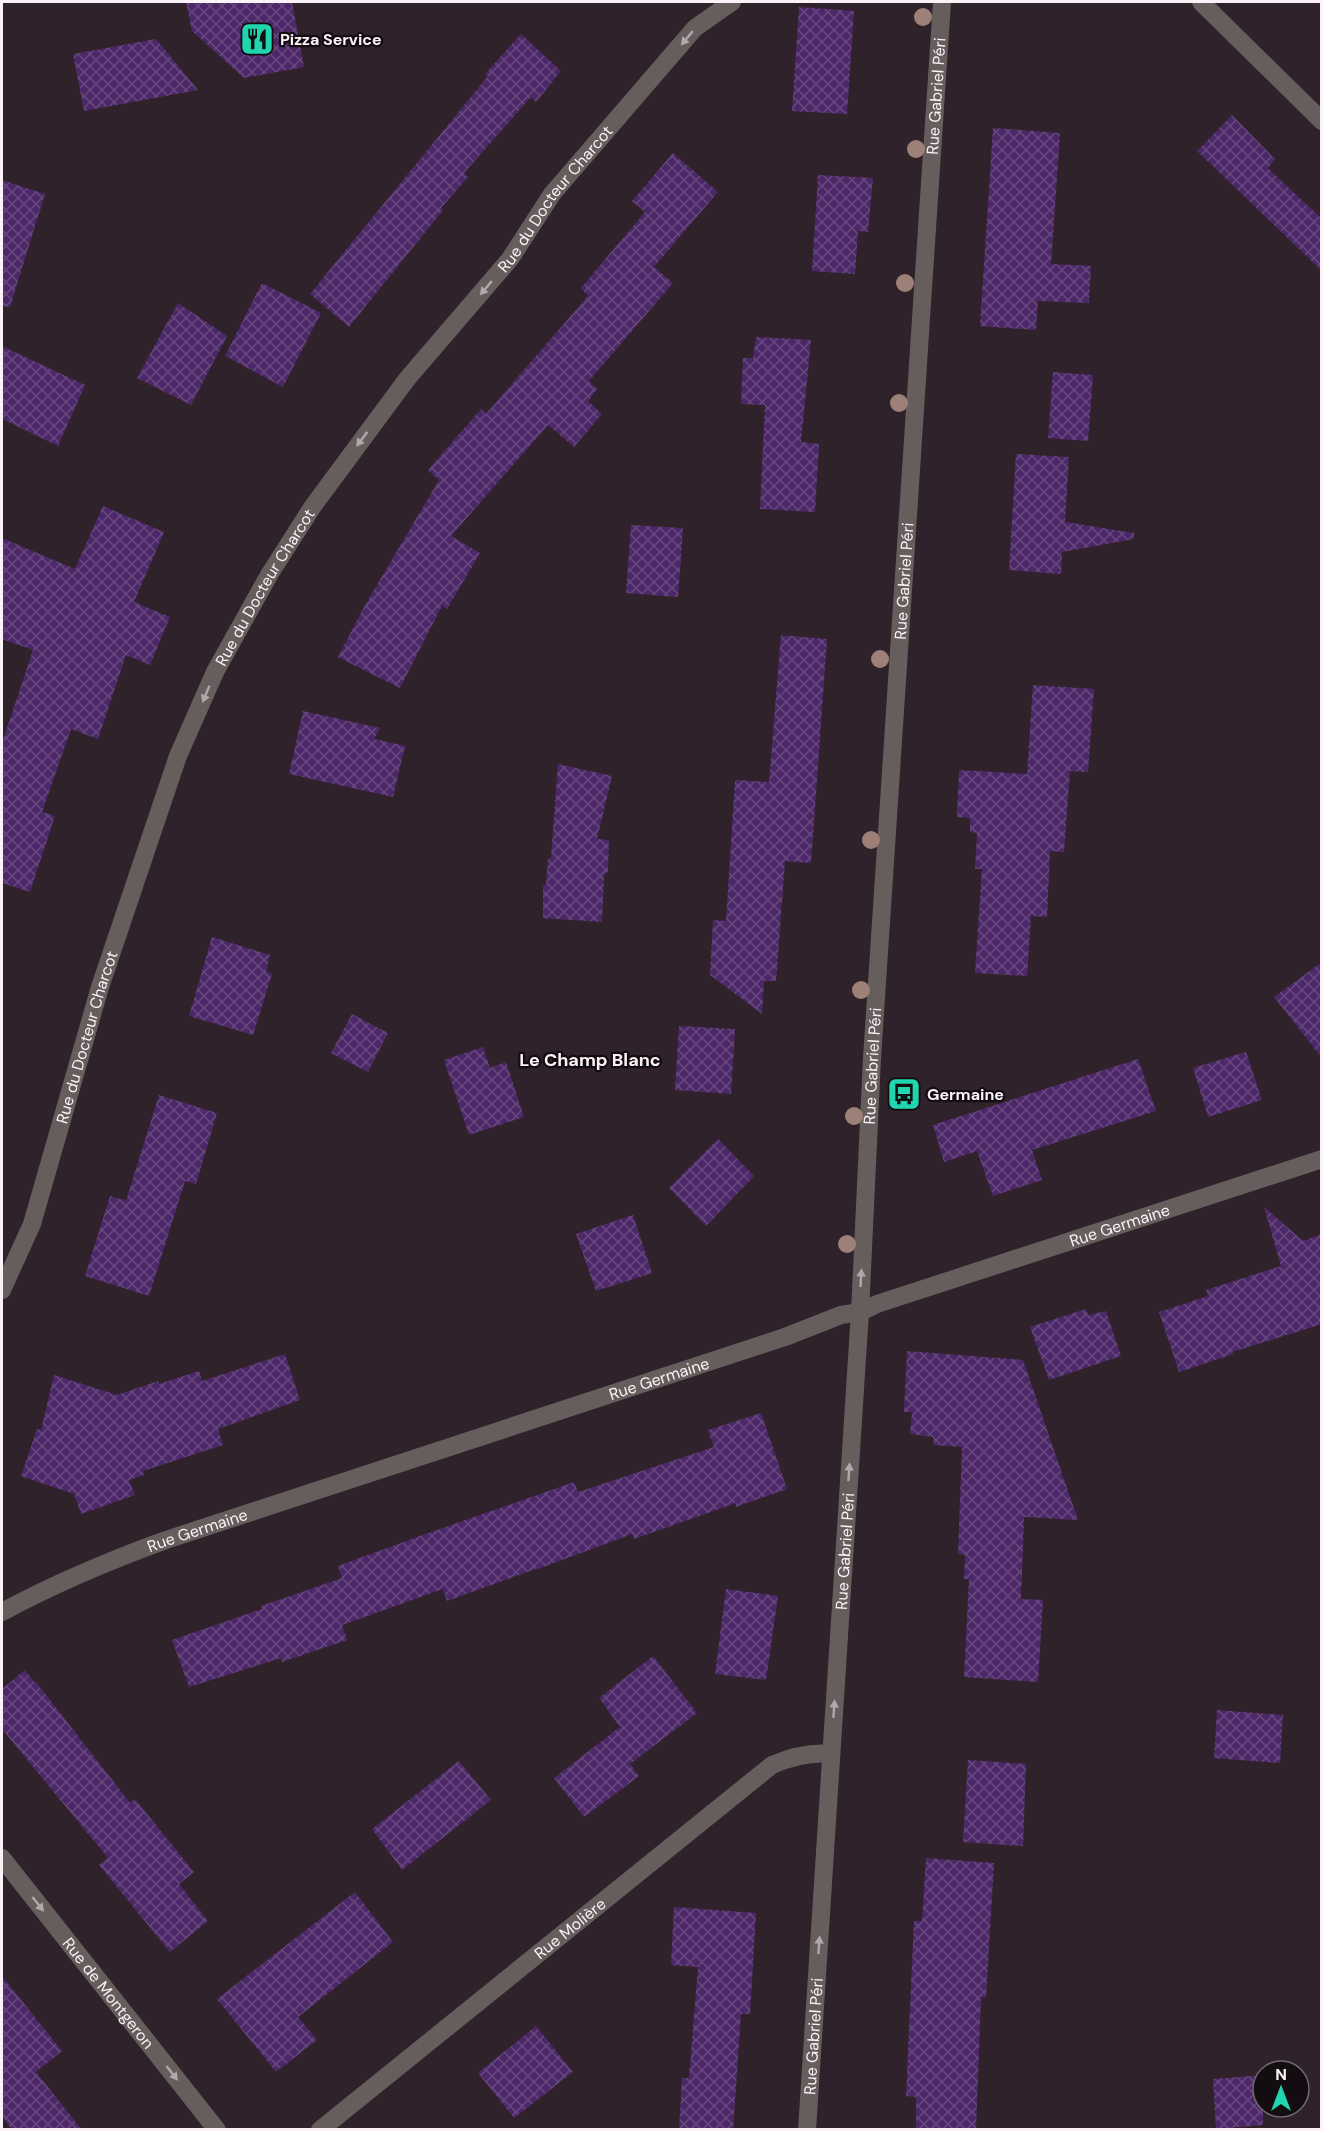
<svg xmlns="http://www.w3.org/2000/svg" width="1323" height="2131" viewBox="0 0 1323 2131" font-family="'DM Sans',sans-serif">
	<defs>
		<pattern id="building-cross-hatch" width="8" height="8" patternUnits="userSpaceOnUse" patternTransform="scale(1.5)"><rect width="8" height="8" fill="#4d2869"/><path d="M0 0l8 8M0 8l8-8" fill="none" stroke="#68487f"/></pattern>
	</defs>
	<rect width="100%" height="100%" fill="#2f222a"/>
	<path fill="url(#building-cross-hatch)" d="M186 2H292L304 67 244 78 192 31Z
		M799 7 854 11 847 114 792 111Z
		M521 34 561 71 536 102 531 97 464 173 468 177 441 208 443 210 349 327 310 294 488 76 485 74Z
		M156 39 198 90 84 111 73 54Z
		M1232 115 1275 159 1268 168 1322 219V271L1197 151Z
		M993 128 1060 133 1051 264 1091 266 1089 303 1038 301 1036 330 980 326Z
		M673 153 718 192 654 267 673 283 589 381 597 389 588 401 602 414 574 447 548 425 451 536 480 553 447 609 442 606 400 688 338 657 364 607 439 480 428 470 481 409 486 414 588 296 581 288 645 212 632 201Z
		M818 175 873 178 868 232 858 231 855 274 812 271Z
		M2 180 45 194 10 307 2 306Z
		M262 283 321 313 283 387 225 356Z
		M178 303 227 336 191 405 137 378Z
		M756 337 811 340 801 442 819 444 815 512 760 509 765 405 741 404 743 358H753Z
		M2 346 85 385 58 446 2 419Z
		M1053 372 1093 375 1088 441 1048 438Z
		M1016 454 1069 457 1065 522 1134 533V539L1062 552 1061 574 1009 570Z
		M103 506 164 532 134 602 170 617 150 665 126 655 98 739 71 729 42 812 55 816 30 892 2 883V743L33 650 2 639V538L75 569Z
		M631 525 683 528 678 597 626 593Z
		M781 635 827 639 811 863 785 861 776 981H764L762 1014 710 975 713 920 726 921 735 780 769 782Z
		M1033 685 1094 689 1088 772 1070 771 1064 852 1050 851 1047 917 1031 916 1027 976 975 973 982 869H975L977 833 970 832V818L957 817 959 770 1027 774Z
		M303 711 380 728 374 739 405 746 393 797 289 774Z
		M558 764 612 776 597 839 609 840 608 872 604 875 602 922 543 918V886L546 884 548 858H551Z
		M212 937 270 955 266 971 272 974 253 1035 189 1016Z
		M1322 962V1058L1274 997Z
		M352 1014 388 1033 368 1072 331 1053Z
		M679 1026 735 1029 731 1094 675 1090Z
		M483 1047 490 1068 506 1062 524 1117 469 1135 444 1060Z
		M1246 1052 1262 1100 1208 1117 1193 1068Z
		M1138 1059 1156 1111 1032 1150 1042 1180 993 1196 977 1151 944 1162 933 1125Z
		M159 1095 217 1113 196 1184 185 1181 149 1296 85 1276 110 1196 126 1201Z
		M718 1139 754 1176 706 1226 669 1188Z
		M1264 1207 1303 1241 1322 1234V1324L1232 1352 1233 1354 1179 1372 1159 1312 1208 1296 1206 1290 1281 1266Z
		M633 1215 652 1273 596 1291 576 1234Z
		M1086 1309 1088 1315 1106 1311 1121 1356 1049 1380 1030 1327Z
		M907 1351 1023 1360 1078 1520 1024 1517 1021 1599 1043 1600 1038 1682 964 1677 969 1579H964L965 1555 958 1554 962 1447 934 1445 933 1437 910 1434 912 1412H904Z
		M285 1354 300 1400 218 1429 223 1445 143 1471 144 1475 129 1480 135 1495 81 1514 74 1494 21 1476 37 1429 41 1430 54 1375 117 1395 158 1381 159 1384 199 1371 202 1381Z
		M761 1413 787 1489 736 1507V1503L634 1539 632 1534 538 1569V1568L447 1601 443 1589 342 1625 347 1640 282 1662 281 1658 189 1687 172 1640 262 1609 261 1606 342 1578 338 1566 420 1536 574 1482 578 1492 714 1447 708 1430Z
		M726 1589 778 1596 766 1680 715 1674Z
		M653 1656 697 1713 630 1764 639 1776 584 1817 554 1778 620 1727 599 1698Z
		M25 1670 35 1683 36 1682 130 1803 135 1799 194 1872 179 1884 208 1921 170 1952 99 1865 108 1858 2 1729V1689Z
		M1217 1710 1283 1715 1280 1763 1214 1758Z
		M968 1760 1026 1764 1023 1846 963 1842Z
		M459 1761 491 1800 402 1870 372 1829Z
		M926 1858 994 1863 986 1998 981 1997 976 2130H916V2097L906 2096 914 1921H922Z
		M355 1892 393 1942 298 2017 317 2040 276 2072 217 1999Z
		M674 1907 756 1913 750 2014H741L733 2130H679L682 2078H689L698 1967 671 1965Z
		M2 1976 62 2051 36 2072 82 2130H12L2 2116Z
		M536 2026 573 2072 514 2118 478 2073Z
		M1263 2075V2125L1216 2129 1213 2079Z"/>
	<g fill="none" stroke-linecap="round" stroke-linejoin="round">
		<g stroke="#665d5d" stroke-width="18">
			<path d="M1201 2 1322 121"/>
			<path id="s1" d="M2 1290 32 1224 100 987 178 756 215 672 269 575 313 506 407 379 510 259 552 194 695 28 732 2"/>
			<path id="s2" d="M2 1612C56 1583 108 1561 166 1540L785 1337 841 1315 860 1312 877 1304 1322 1159"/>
			<path id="s3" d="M2 1858 217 2130"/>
			<path id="s4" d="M320 2130 772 1765C791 1757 810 1752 831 1754"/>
			<path id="s5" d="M807 2130 860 1312 872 1058 942 2"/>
		</g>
	</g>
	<g fill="#9d8077">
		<circle cx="923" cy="17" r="9"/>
		<circle cx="916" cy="149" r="9"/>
		<circle cx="905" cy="283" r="9"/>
		<circle cx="899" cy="403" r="9"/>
		<circle cx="880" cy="659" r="9"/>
		<circle cx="871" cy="840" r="9"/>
		<circle cx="861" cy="990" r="9"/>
		<circle cx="854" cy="1116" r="9"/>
		<circle cx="847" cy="1244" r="9"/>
	</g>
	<defs><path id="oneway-solid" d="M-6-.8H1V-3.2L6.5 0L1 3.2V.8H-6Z" transform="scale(1.5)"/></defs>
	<g fill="#b0a8aa">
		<use href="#oneway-solid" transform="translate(687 38) rotate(130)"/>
		<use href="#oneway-solid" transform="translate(486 288) rotate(130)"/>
		<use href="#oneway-solid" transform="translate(362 439) rotate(127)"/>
		<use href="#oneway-solid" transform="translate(206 694) rotate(113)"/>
		<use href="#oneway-solid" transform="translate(861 1278) rotate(-87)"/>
		<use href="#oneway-solid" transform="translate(849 1472) rotate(-86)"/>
		<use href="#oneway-solid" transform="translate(834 1709) rotate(-86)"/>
		<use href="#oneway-solid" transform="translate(38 1904) rotate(52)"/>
		<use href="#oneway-solid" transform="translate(819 1945) rotate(-86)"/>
		<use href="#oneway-solid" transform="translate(172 2073) rotate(52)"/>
	</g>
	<defs>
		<symbol id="restaurant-square" viewBox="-11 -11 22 22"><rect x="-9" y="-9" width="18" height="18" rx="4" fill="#21d5af" stroke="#130d11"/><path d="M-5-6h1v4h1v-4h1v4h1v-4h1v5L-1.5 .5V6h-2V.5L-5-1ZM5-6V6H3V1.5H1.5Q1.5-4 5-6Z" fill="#111"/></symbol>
		<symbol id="bus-square" viewBox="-11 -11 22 22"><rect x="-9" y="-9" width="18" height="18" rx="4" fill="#21d5af" stroke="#130d11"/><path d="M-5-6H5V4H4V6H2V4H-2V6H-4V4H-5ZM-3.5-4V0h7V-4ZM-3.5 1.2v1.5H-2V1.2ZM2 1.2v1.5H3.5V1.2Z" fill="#111"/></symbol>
	</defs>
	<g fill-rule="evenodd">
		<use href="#restaurant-square" x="238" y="20" width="38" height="38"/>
		<use href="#bus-square" x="885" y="1075" width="38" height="38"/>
	</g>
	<g text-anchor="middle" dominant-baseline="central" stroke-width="4.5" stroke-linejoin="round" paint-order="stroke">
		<g font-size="16" font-weight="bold" fill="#fbf2f7" stroke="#130d11" text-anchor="start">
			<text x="280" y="39">Pizza Service</text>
			<text x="927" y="1094">Germaine</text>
		</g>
		<g font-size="16" fill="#fbf2f7" stroke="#130d11">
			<text stroke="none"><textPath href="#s5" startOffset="2038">Rue Gabriel Péri</textPath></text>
			<text stroke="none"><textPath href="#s1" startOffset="1239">Rue du Docteur Charcot</textPath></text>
			<text stroke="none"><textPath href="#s5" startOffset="1552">Rue Gabriel Péri</textPath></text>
			<text stroke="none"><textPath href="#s1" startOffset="753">Rue du Docteur Charcot</textPath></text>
			<text stroke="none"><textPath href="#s1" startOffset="267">Rue du Docteur Charcot</textPath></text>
			<text stroke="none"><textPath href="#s5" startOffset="1066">Rue Gabriel Péri</textPath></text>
			<text stroke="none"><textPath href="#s2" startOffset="1184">Rue Germaine</textPath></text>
			<text stroke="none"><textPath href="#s2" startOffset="698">Rue Germaine</textPath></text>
			<text stroke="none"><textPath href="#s2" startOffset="212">Rue Germaine</textPath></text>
			<text stroke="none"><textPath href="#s5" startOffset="580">Rue Gabriel Péri</textPath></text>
			<text stroke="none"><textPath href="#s4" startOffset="321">Rue Molière</textPath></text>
			<text stroke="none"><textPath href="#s3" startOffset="172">Rue de Montgeron</textPath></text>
			<text stroke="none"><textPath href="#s5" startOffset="94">Rue Gabriel Péri</textPath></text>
		</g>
		<g font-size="18" font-weight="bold" fill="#fbf2f7" stroke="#130d11">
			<text x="590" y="1060">Le Champ Blanc</text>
		</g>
	</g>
	<rect width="1323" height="2131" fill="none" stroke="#fbf2f7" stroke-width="6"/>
	<g transform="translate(1281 2089)"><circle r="28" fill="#130d11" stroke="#70696d" stroke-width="1.5"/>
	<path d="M0-4.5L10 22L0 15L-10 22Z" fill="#21d5af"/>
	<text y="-9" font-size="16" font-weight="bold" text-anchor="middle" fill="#fbf2f7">N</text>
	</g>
</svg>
